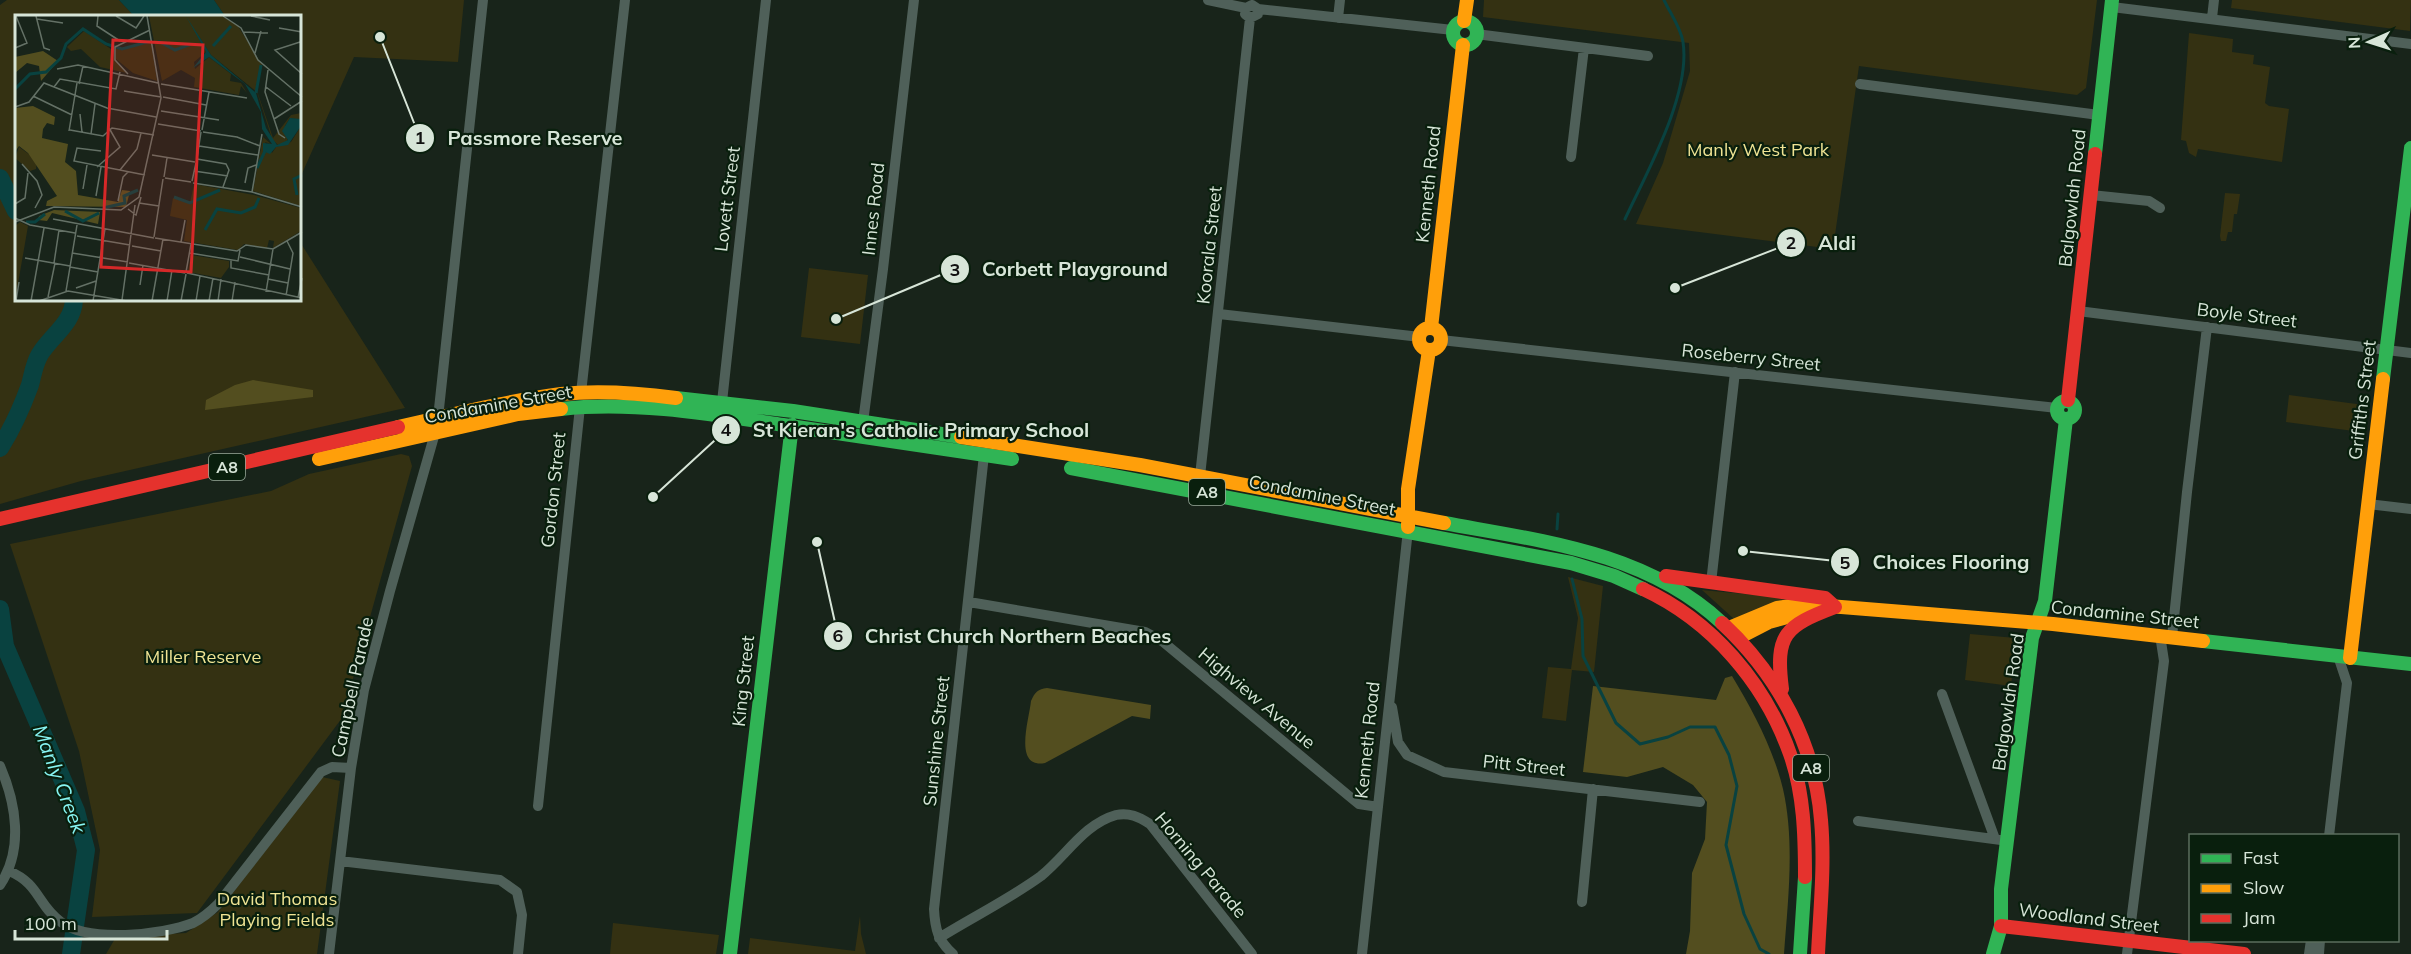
<svg xmlns="http://www.w3.org/2000/svg" width="2411" height="954" viewBox="0 0 2411 954" font-family="Mulish,sans-serif">
	<rect width="100%" height="100%" fill="#18241a"/>
	<path fill="#343112" d="M7 0H119L134 16H16V300H300V242L405 408 81 481 0 504V5Z
		M214 0H464L458 62 354 57 300 178V16H225Z
		M1484 0H2097L2086 88 2077 95 1859 66 1833 249 1636 224 1663 163 1690 71 1689 43 1483 17Z
		M2232 0H2411L2410 31 2231 8Z
		M2189 33 2233 39 2232 52 2254 55 2253 64 2270 67 2265 103 2269 106 2289 109 2282 162 2198 149 2196 157 2189 153 2186 141 2181 140Z
		M2225 193 2240 194 2237 214H2234L2232 232H2228L2226 241H2221L2220 236Z
		M809 268 868 275 860 344 801 337Z
		M2289 395 2364 405 2361 432 2286 422Z
		M401 454 409 456 412 466 342 718 197 913 92 917 100 850 79 751 10 544 271 491 309 474Z
		M1568 577 1603 586 1594 672 1572 670 1566 721 1542 718 1548 667 1571 669 1578 618Z
		M1702 590 1787 598 1734 619Z
		M1970 634 2016 638 2011 686 1965 680Z
		M322 777 340 781 317 954H106L116 937 186 933 218 912Z
		M860 916 861 934 866 954H748L750 938 855 951Z
		M613 923 719 935 716 954H610Z"/>
	<path fill="#534e1f" d="M253 380 313 390V397L205 410 206 400 235 385Z
		M1732 676C1753 711 1773 748 1783 789 1795 842 1788 900 1784 954H1686L1690 931 1692 873 1705 839 1707 802 1693 785 1663 767 1627 777 1583 772 1593 686 1716 700 1725 678Z
		M1047 688 1151 705 1150 719 1132 716 1045 763C1013 769 1029 720 1031 701 1035 692 1038 689 1047 688Z"/>
	<path fill="#094240" d="M119 0H214L225 16H134Z"/>
	<g fill="none" stroke-linecap="round" stroke-linejoin="round">
		<path stroke="#094240" stroke-width="3" d="M1625 219C1647 172 1691 94 1683 42 1681 28 1670 13 1664 0
			M1557 529 1558 514
			M1572 579 1582 619 1583 656 1616 723 1640 744 1668 737 1690 727H1715L1729 755 1737 786 1726 845 1744 914 1760 949 1769 954"/>
		<path stroke="#094240" stroke-width="18" d="M0 178 16 211
			M0 448C12 429 22 407 30 385 33 374 34 364 40 354 52 335 73 323 74 300
			M0 609 5 646 76 811 86 850 71 954"/>
		<path stroke="#4f6059" stroke-width="10" d="M1208 0 1246 8
			M2112 7 2411 44
			M1258 9V14L1250 18 1245 14 1246 8 1252 5 1258 9 1453 30
			M1338 18 1340 0
			M2212 18 2214 0
			M1476 34 1648 56
			M1860 84 2099 115
			M1571 157 1584 48
			M2091 195 2149 201 2160 208
			M2078 311 2411 353
			M1219 314 1420 337
			M1441 340 2057 408
			M581 393 625 0
			M722 402 766 0
			M438 418 483 0
			M863 422 883 269 914 0
			M1200 476 1250 18
			M2368 504 2411 509
			M1711 583 1735 372
			M969 602 1145 632 1162 641 1349 796 1359 804 1378 807
			M2172 637 2187 492 2207 327
			M1942 694 1995 839
			M1392 707 1398 742 1407 755 1444 772 1700 802
			M0 766C16 803 24 849 0 885
			M538 806 580 407
			M1858 821 2001 840
			M2329 836 2347 683 2338 656
			M340 861 500 880 517 892 522 915 518 954
			M9 871C40 884 37 905 61 922 88 943 162 935 193 923 203 918 210 912 218 904L321 772 332 767 351 768
			M1582 902 1593 789
			M939 938C971 918 1011 898 1041 876 1066 856 1084 824 1116 815 1129 812 1139 817 1150 824L1252 954
			M329 954 351 768 364 690 390 591 435 433
			M953 954C938 941 935 929 934 909L984 455
			M1362 954 1408 530
			M2127 954 2164 661 2160 635
			M2309 954 2311 940
			M2319 954 2320 940"/>
		<path stroke="#30b455" stroke-width="14" d="M1453 33a12 12 0 1 1 24 0a12 12 0 1 1-24 0Z
			M2095 154 2112 0
			M2383 379 2411 148
			M676 398 793 411 961 437
			M2057 410a9 9 0 1 1 18 0a9 9 0 1 1-18 0Z
			M561 409C634 401 710 414 783 425 859 436 936 448 1012 459
			M1071 468 1571 563 1614 576 1643 589
			M1444 523C1542 541 1646 552 1722 623
			M2203 641 2411 664
			M730 954 792 425
			M1800 954 1805 877
			M1993 954 2001 926V889L2032 638 2045 601 2066 419"/>
		<path stroke="#ff9f0a" stroke-width="14" d="M1464 21 1467 0
			M1431 328 1463 45
			M1419 339a11 11 0 1 1 22 0a11 11 0 1 1-22 0Z
			M398 427C452 415 506 401 561 394 599 390 639 393 676 398
			M961 437 1140 465 1444 523
			M319 459 518 414 561 409
			M1408 527V489L1429 350
			M1729 628 1777 608 1804 604 2053 624 2203 641
			M1738 638 1769 622 1806 612
			M2350 658 2383 379"/>
		<path stroke="#e5322d" stroke-width="14" d="M2068 400 2095 154
			M0 519 398 427
			M1666 576 1825 598 1835 607C1785 626 1775 634 1782 689
			M1643 589C1712 621 1765 683 1790 754 1804 793 1805 836 1805 877
			M1722 623C1778 675 1815 744 1821 820 1825 865 1820 910 1818 954
			M2001 926 2244 954"/>
	</g>
	<g text-anchor="middle" dominant-baseline="central" stroke-width="4.5" stroke-linejoin="round" paint-order="stroke">
		<g fill="#091f0d" stroke="#99aa9b" stroke-width="1.5">
			<rect x="209" y="454" width="36" height="26" rx="4.5"/>
			<rect x="1189" y="479" width="36" height="26" rx="4.5"/>
			<rect x="1793" y="755" width="36" height="26" rx="4.5"/>
		</g>
		<g font-size="16" font-weight="bold" fill="#d7e5d8">
			<text x="227" y="467">A8</text>
			<text x="1207" y="492">A8</text>
			<text x="1811" y="768">A8</text>
		</g>
		<g font-size="18" fill="#f0e494" stroke="#091f0d">
			<text x="1758" y="149">Manly West Park</text>
			<text x="203" y="656">Miller Reserve</text>
			<text x="277" y="898">David Thomas<tspan x="277" dy="21">Playing Fields</tspan></text>
		</g>
		<g font-size="18" fill="#d7e5d8" stroke="#091f0d">
			<text transform="translate(1428 184) rotate(-84)">Kenneth Road</text>
			<text transform="translate(2072 198) rotate(-84)">Balgowlah Road</text>
			<text transform="translate(727 199) rotate(-83)">Lovett Street</text>
			<text transform="translate(873 209) rotate(-84)">Innes Road</text>
			<text transform="translate(1209 245) rotate(-84)">Koorala Street</text>
			<text transform="translate(2247 315) rotate(7)">Boyle Street</text>
			<text transform="translate(1751 357) rotate(6)">Roseberry Street</text>
			<text transform="translate(2362 400) rotate(-83)">Griffiths Street</text>
			<text transform="translate(498 404) rotate(-10)">Condamine Street</text>
			<text transform="translate(553 490) rotate(-84)">Gordon Street</text>
			<text transform="translate(1322 495) rotate(11)">Condamine Street</text>
			<text transform="translate(2125 614) rotate(6)">Condamine Street</text>
			<text transform="translate(743 681) rotate(-84)">King Street</text>
			<text transform="translate(352 687) rotate(-78)">Campbell Parade</text>
			<text transform="translate(1257 698) rotate(40)">Highview Avenue</text>
			<text transform="translate(2008 702) rotate(-82)">Balgowlah Road</text>
			<text transform="translate(1367 740) rotate(-84)">Kenneth Road</text>
			<text transform="translate(936 741) rotate(-84)">Sunshine Street</text>
			<text transform="translate(1524 765) rotate(6)">Pitt Street</text>
			<text transform="translate(1201 865) rotate(50)">Horning Parade</text>
			<text transform="translate(2089 918) rotate(7)">Woodland Street</text>
		</g>
		<g font-size="20" font-style="italic" fill="#87f5f3" stroke="#091f0d">
			<text transform="translate(60 779) rotate(69)">Manly Creek</text>
		</g>
	</g>
	<g transform="translate(15 15)">
		<rect width="286" height="286" fill="#18241a"/>
		<path d="M134 1H207L223 11 247 50 242 76 258 123 276 100 286 98V105L275 103 270 111 274 121 271 128 263 130 257 124 242 77 196 40 179 14 191 37 179 47 180 54 194 42 216 59 215 66 226 68 232 78 226 71 224 80 179 72 180 63 166 55 147 66ZM69 16 99 36V42L112 58 85 52 66 34 56 36 52 32ZM136 28 142 66 118 58 101 44V34ZM286 111V191L238 176 248 122 256 129 250 127 257 138 261 132 276 127ZM4 132 22 145 21 154 15 156 0 143ZM179 169 239 180 286 193V216L258 233 259 226 254 225 252 233 229 229 223 235 169 226 172 205 155 201 158 183 175 188ZM5 207 13 211 0 286V211ZM176 240 214 246V252L206 263 173 257Z" fill="#343112"/>
		<path d="M28 36 43 46 26 66 24 51 12 48 0 58V42ZM18 91 40 102 39 110 32 108 28 114 27 123 53 129 50 147 61 156 63 180 103 187 107 175 115 176 111 192 31 191 32 186 42 181 13 138 4 131 0 137V93ZM39 195 85 197 83 209 37 198 32 206 23 205 24 201Z" fill="#534e1f"/>
		<path d="M171 1 196 40 241 78 251 113 262 130 273 125 267 116 275 103 286 104V111L273 130 261 132 255 139 248 136V128L257 129 247 114 246 97 230 69 194 42 178 53 191 37Z" fill="#094240"/>
		<path fill="none" stroke="#094240" stroke-width="3" d="M143 26 160 35 176 29M198 31 216 11M0 74 15 59 31 57 46 43 51 29 68 14 91 29 107 34 136 26M241 78 246 50M242 153 250 136M282 180 279 164 287 160M159 182 175 188 205 175M88 193 110 188 109 181 123 175M50 196 68 206 84 198M11 207H20L30 199M190 215 202 194 226 198 240 192 244 183"/>
		<path fill="none" stroke="#647166" stroke-width="1.5" d="M21 1 29 33 35 35M83 1 82 11 105 26M101 1 121 13 129 1M208 1 226 13 243 45 287 82M236 1 255 5M22 4 48 8M264 13 287 17M228 17 253 18M285 27 260 35 287 59M0 33 12 28 1 1M240 38 246 16M42 54 63 50 143 68M253 55 250 77 264 119 270 123M113 59 100 45V32L135 15M64 69 68 51M146 69 232 83M39 72 45 64 101 74 105 57M251 72 276 91M109 76 146 82M18 81 57 100M148 82 191 90M0 92 14 87 29 68 92 93 141 102M146 96 204 105M65 99 67 117M259 104 287 86M143 109 186 116M55 115 88 121 97 113 139 120M187 115 194 77M54 116 62 68M188 117 222 122 245 131M76 119 80 89M184 131 243 140M86 136 62 133 59 146 130 160M137 140 180 147M182 143 186 117M182 144 211 149 214 155 208 172M7 149 22 166 27 180 20 193M82 152 105 132 94 113M105 155 122 134 126 118M179 156 213 161M149 162 152 143M150 163 176 167M177 166 181 148M178 168 237 177 287 192M230 168 233 153 241 150M68 174 72 150M237 177 247 119M81 181 86 152M103 186 108 162 113 157M124 188 144 191M0 189 10 183 13 158M113 194 121 200 126 182M0 203 15 210 60 218M38 204 139 223M0 207 39 192 106 195 124 182 146 83 132 1M62 221 115 230M139 222 148 164M140 223 222 236 231 230 258 234 287 217M166 227 170 205M117 231 146 236M57 238 113 247M175 238 223 246 225 235M225 242 275 254M10 243 55 251M216 245V253L254 260M39 248 44 215M114 248 170 258M55 252 83 257M171 257 176 229M172 258 287 283M253 264 273 268M125 270 128 250M61 273 81 266M51 276 62 210M251 277 258 234M271 281 278 238 272 226M33 282 40 248M283 283 287 263M107 285 120 190M1 286 4 267M16 286 29 213M24 286 53 276 112 286M78 286 90 214M137 286 148 224M152 286 157 255M166 286 171 259M181 286 185 261M194 286 198 263M203 286 206 264M217 286 220 267"/>
		<path fill="#d62828" fill-opacity="0.15" stroke="#d62828" stroke-width="3" d="M98 25 188 30 176 257 86 252Z"/>
		<rect width="286" height="286" fill="none" stroke="#d7e5d8" stroke-width="3"/>
	</g>
	<path fill="none" stroke="#d7e5d8" stroke-width="2" d="M380 37L420 138M1675 288L1791 243M836 319L955 269M653 497L726 430M1743 551L1845 562M817 542L838 636"/>
	<g fill="#d7e5d8" stroke="#091f0d" stroke-width="2">
		<circle cx="380" cy="37" r="6"/>
		<circle cx="1675" cy="288" r="6"/>
		<circle cx="836" cy="319" r="6"/>
		<circle cx="653" cy="497" r="6"/>
		<circle cx="1743" cy="551" r="6"/>
		<circle cx="817" cy="542" r="6"/>
		<circle cx="420" cy="138" r="15"/>
		<circle cx="1791" cy="243" r="15"/>
		<circle cx="955" cy="269" r="15"/>
		<circle cx="726" cy="430" r="15"/>
		<circle cx="1845" cy="562" r="15"/>
		<circle cx="838" cy="636" r="15"/>
	</g>
	<g font-size="18" text-anchor="middle" font-weight="bold" fill="#111">
		<text x="420" y="144">1</text>
		<text x="1791" y="249">2</text>
		<text x="955" y="276">3</text>
		<text x="726" y="436">4</text>
		<text x="1845" y="569">5</text>
		<text x="838" y="642">6</text>
	</g>
	<g font-size="20" text-anchor="middle" font-weight="bold" fill="#d7e5d8" stroke="#091f0d" stroke-width="4.5" stroke-linejoin="round" paint-order="stroke">
		<text x="535" y="145">Passmore Reserve</text>
		<text x="1837" y="250">Aldi</text>
		<text x="1075" y="276">Corbett Playground</text>
		<text x="921" y="437">St Kieran's Catholic Primary School</text>
		<text x="1951" y="569">Choices Flooring</text>
		<text x="1018" y="643">Christ Church Northern Beaches</text>
	</g>
	<rect x="2189" y="834" width="210" height="108" fill="#091f0d" stroke="#5b6e5e" stroke-width="1.5"/>
	<rect x="2201" y="854" width="30" height="9" fill="#30b455" stroke="#5b6e5e" stroke-width="1.5"/>
	<text x="2243" y="864" font-size="18" fill="#d7e5d8">Fast</text>
	<rect x="2201" y="884" width="30" height="9" fill="#ff9f0a" stroke="#5b6e5e" stroke-width="1.5"/>
	<text x="2243" y="894" font-size="18" fill="#d7e5d8">Slow</text>
	<rect x="2201" y="914" width="30" height="9" fill="#e5322d" stroke="#5b6e5e" stroke-width="1.5"/>
	<text x="2243" y="924" font-size="18" fill="#d7e5d8">Jam</text>
	<g transform="translate(2369 42) rotate(267)" stroke="#091f0d" stroke-width="4.5" paint-order="stroke">
	<path d="M0-4.5L10 22L0 15L-10 22Z" fill="#d7e5d8"/>
	<text y="-9" font-size="16" font-weight="bold" text-anchor="middle" fill="#d7e5d8">N</text>
	</g>
	<path d="M15 930v9h152v-9" fill="none" stroke="#d7e5d8" stroke-width="3"/>
	<text x="24" y="930" font-size="18" fill="#d7e5d8" stroke="#091f0d" stroke-width="4.5" paint-order="stroke">100 m</text>
</svg>
